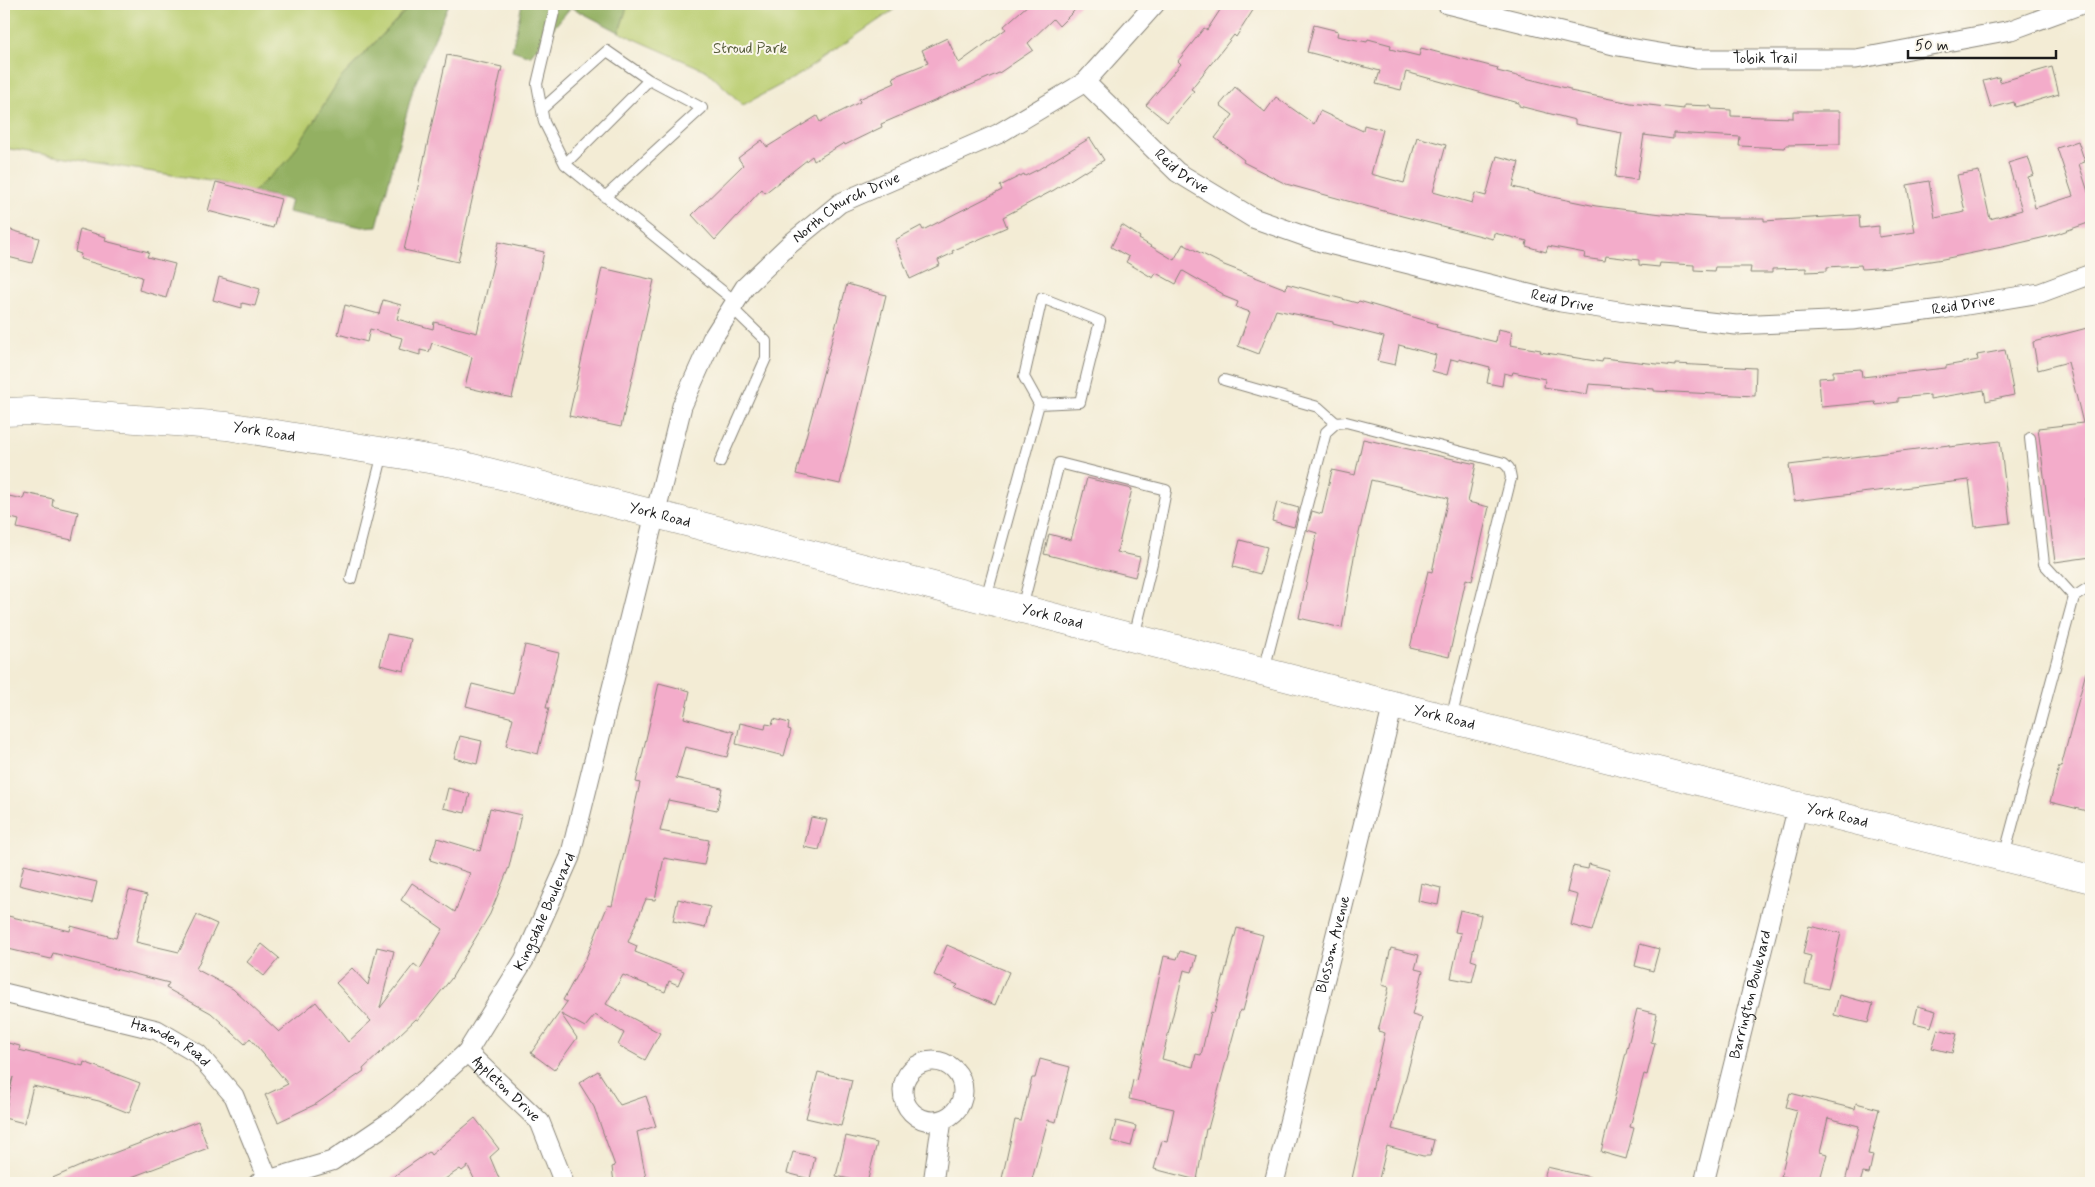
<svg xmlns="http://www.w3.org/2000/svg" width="2095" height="1187" viewBox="0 0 2095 1187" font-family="Mynerve,sans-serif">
	<rect width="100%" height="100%" fill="#fbf7ec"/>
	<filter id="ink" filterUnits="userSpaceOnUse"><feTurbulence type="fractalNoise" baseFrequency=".02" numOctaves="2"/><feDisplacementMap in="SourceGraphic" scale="10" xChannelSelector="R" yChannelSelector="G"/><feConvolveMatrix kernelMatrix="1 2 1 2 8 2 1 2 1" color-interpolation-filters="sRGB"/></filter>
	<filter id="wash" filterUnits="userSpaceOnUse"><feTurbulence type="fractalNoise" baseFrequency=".0096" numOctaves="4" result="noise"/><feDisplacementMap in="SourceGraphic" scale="20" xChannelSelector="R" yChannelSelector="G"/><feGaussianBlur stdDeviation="1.12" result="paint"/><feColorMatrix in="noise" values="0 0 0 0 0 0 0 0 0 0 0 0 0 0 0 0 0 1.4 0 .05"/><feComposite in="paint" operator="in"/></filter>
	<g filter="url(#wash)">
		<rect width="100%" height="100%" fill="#f3ecd5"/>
		<path fill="#bacd70" stroke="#6b7446" d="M4 4H412L340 79 289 160 253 192 216 182 4 148Z
			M628 4H902L799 75 743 105 707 71 619 32Z"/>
		<path fill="#93b062" stroke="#58663f" d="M412 4H449L413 89 377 226 362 227 288 212 291 200 253 192 289 159 340 79Z
			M522 4H628L619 32 571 7 530 56 512 50Z"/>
		<g id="blocks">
			<path fill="#f3acca" d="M1029 4H1081L1059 26 1053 19 1028 43 1033 50 999 73 881 124 882 127 845 145 844 143 814 161 812 156 765 193 762 189 715 240 692 215 743 165 738 158 762 140 767 147 817 116 820 122 860 102 859 99 895 83 893 77 928 63 922 50 947 38 959 63 1006 29 1004 26Z
				M1224 4H1257L1236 37 1234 35 1191 89 1194 91 1167 122 1146 105 1181 64 1178 61 1204 28 1207 30Z
				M1314 25 1338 31 1337 36 1367 42 1368 39 1391 45 1390 49 1419 56 1421 48 1498 68 1497 71 1570 89V91L1631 103 1684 109V105L1711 106 1712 109 1731 110V116L1793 118V111H1840V144L1786 145 1785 148 1739 146 1740 137 1673 133V139L1644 135 1637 180 1615 177 1622 133 1575 124V120L1519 106V103L1406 72 1401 90 1376 84 1380 71 1307 52Z
				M447 55 502 67 458 262 404 250Z
				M2052 67 2059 94 2015 107 2014 102 1991 108 1983 81 1999 77 2000 82Z
				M1235 87 1265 112 1276 97 1314 124 1320 111 1363 131 1364 125 1383 130 1371 174 1404 183 1417 137 1446 145 1433 192 1472 203 1475 193 1486 196 1497 156 1519 162 1513 187 1552 197 1596 206 1662 214 1715 218H1764V221L1859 215 1860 228 1879 226V237L1915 232 1907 185 1929 181 1935 218 1965 212 1957 175 1979 171 1990 219 2022 210 2008 163 2028 157 2034 175 2028 177 2035 208 2073 196 2057 148 2078 141 2085 162 2079 164 2091 201V222L2054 235 2007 246 1943 259 1891 267 1862 269 1861 265 1827 267V271L1806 272V268L1772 269V273H1750L1751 267H1715L1714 271 1694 270V265L1660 263 1659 267 1639 265V260L1606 256 1605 261 1584 258 1585 253 1548 246 1546 252 1526 246 1527 241 1494 233 1493 239 1402 216 1286 184 1243 162 1244 160 1215 138 1233 115 1220 105Z
				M1090 138 1104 160 1085 172 1084 171 1054 190 1003 217 1007 227 952 251 953 253 938 260 940 265 910 279 895 240 921 226 923 230 1002 190 1000 186 1024 174 1025 176 1039 169Z
				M216 182 281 199 273 228 208 211Z
				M1122 225 1140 237 1139 239 1174 260 1183 244 1224 265 1286 289 1287 284 1357 303 1359 301 1437 324 1436 327 1496 342 1498 329 1512 332 1510 345 1541 350 1540 352 1602 362 1603 358 1675 366V364L1756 368 1755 396 1654 391V389L1589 384 1587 394 1544 387 1545 379 1513 372 1512 375 1504 373 1502 386 1487 383 1490 367 1459 359V361L1451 359 1447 375 1432 371 1436 355 1399 345 1395 365 1377 361 1384 337 1333 324V322L1276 310 1259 354 1238 346 1250 312 1236 307 1238 302 1223 296V294L1183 271 1176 284 1156 273 1153 278 1126 262 1129 257 1111 247Z
				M4 228 39 238 32 263 4 256Z
				M80 229 106 237 105 241 149 252 147 257 175 264 166 298 139 290 142 277 80 259 81 254 75 252Z
				M498 242 544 252 512 398 465 387 472 357 432 343 429 352 420 350V355L399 349 402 338 370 329 367 342 338 334 345 305 379 314 383 300 401 305 397 319 433 329 434 322 477 333Z
				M602 268 654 280 621 427 569 416Z
				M219 277 260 289 255 306 242 303V308L213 300Z
				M847 284 886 295 840 484 796 474Z
				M2091 327V498H2085L2091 557 2055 562 2038 428 2083 423 2068 362 2038 370 2033 342Z
				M2005 350 2014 395 1986 401 1984 390 1930 399V395L1898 398V402L1876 405 1875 402 1821 407 1819 378 1833 377V371L1861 369 1862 377 1946 368V366L1978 360 1977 355Z
				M1363 439 1476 464 1468 502 1489 507 1472 581 1466 579 1449 657 1410 648 1428 571 1432 572 1448 498 1371 480 1355 551 1342 628 1299 618 1317 533 1307 530 1312 511 1322 514 1332 470 1355 475Z
				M2000 441 2010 523 1975 527 1969 480 1794 501 1789 465 1949 445V447Z
				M1087 478 1132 489 1117 552 1140 557 1135 577 1044 554 1049 534 1071 540Z
				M25 493 53 499 52 506 78 512 72 540 17 528 19 520 4 516V495L23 499Z
				M1277 502 1299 508 1294 527 1272 521Z
				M1240 540 1267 547 1260 574 1233 567Z
				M387 634 411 639 404 671 380 665Z
				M525 645 559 653 546 708H549L538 754 506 746 513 718 466 706 472 684 513 694Z
				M2086 672 2091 673V812L2050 802 2059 767H2061Z
				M659 683 690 691 684 718 734 732 727 757 685 747 676 778 722 788 717 810 668 800 660 831 709 840 704 865 664 858 655 900 646 899 628 942 637 946 635 952 684 971 678 985 669 981 665 992 623 975 606 1004 660 1033 645 1060 618 1045 624 1033 595 1015 585 1027 561 1014 577 1038 554 1070 531 1053 567 1002 563 1000 586 958 608 905 612 906 640 783 636 782Z
				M774 719 789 723 788 729 791 730 784 756 736 744 740 723 765 729 766 724 772 725Z
				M460 736 482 741 477 764 454 758Z
				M448 788 470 794 465 813 443 808Z
				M490 808 521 815 509 867 490 914 451 979 418 1020 416 1019 363 1069 364 1071 316 1104 278 1122 265 1095 288 1084 250 1038 245 1044 211 1013 166 988 169 983 53 953 51 959 4 948V915L70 931 71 926 116 938 129 890 147 895 136 942 179 952 197 915 217 924 196 969 233 989 279 1032 316 1002 348 1042 371 1021 336 983 352 968 368 985 377 947 394 951 380 1008 414 964 420 969 443 929 401 900 412 883 455 912 470 873 430 860 437 838 480 851Z
				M811 817 827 820 819 850 804 847Z
				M1589 864 1610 870 1592 931 1571 925 1578 895 1567 892 1573 866 1588 869Z
				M24 865 97 882 92 903 19 885Z
				M1421 883 1441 888 1438 905 1418 901Z
				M678 899 710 907 705 928 673 921Z
				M1460 910 1481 915 1471 960 1477 962 1472 982 1451 978 1461 933 1455 932Z
				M1809 926 1841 933 1828 989 1805 984 1811 956 1803 954Z
				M1237 928 1263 935 1243 1011 1240 1010 1208 1129H1206L1197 1180 1154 1169 1162 1141 1167 1142 1174 1109 1129 1099 1133 1080 1136 1081 1164 956 1177 959 1180 951 1197 956 1192 972 1184 970 1162 1059 1193 1067 1196 1054 1201 1055 1211 1012 1214 1013Z
				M262 944 279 958 264 976 247 962Z
				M1640 944 1659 949 1653 971 1635 966Z
				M947 945 1009 972 995 1005 955 988 958 985 934 975Z
				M1391 948 1419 955 1415 969 1423 971 1412 1015 1422 1018 1392 1129 1434 1140 1430 1156H1423L1387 1146 1378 1183H1351L1385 1033 1378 1031 1389 987 1382 985Z
				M1839 995 1873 1004 1868 1023 1834 1015Z
				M1918 1006 1936 1011 1931 1027 1914 1023Z
				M1637 1009 1657 1014 1651 1042 1655 1043 1647 1075 1644 1074 1630 1127 1634 1128 1626 1159 1601 1152Z
				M1938 1029 1957 1034 1952 1053 1932 1048Z
				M4 1042 20 1046 19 1050 83 1066 84 1062 140 1083 129 1113 99 1101 33 1086 24 1123 4 1118 13 1077 9 1089 4 1088Z
				M1040 1059 1070 1067 1056 1122 1048 1120 1031 1183H1001L1015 1120 1021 1121 1032 1078H1035Z
				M598 1071 620 1105 646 1096 656 1126 637 1132 647 1183H614L612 1167 615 1166 594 1107 579 1083Z
				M818 1072 852 1080 841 1126 806 1118Z
				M1790 1093 1855 1109 1856 1103 1879 1109 1868 1154 1873 1155 1869 1174 1863 1173 1860 1183 1845 1182 1859 1126 1828 1118 1820 1152 1827 1154 1819 1183H1810L1781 1176 1797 1110 1786 1107Z
				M475 1118 499 1149 490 1157 501 1183H476L468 1166 462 1171 460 1169 439 1183H384L429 1152 431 1155Z
				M198 1121 208 1148 116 1183H41L85 1164Z
				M1116 1121 1136 1126 1131 1146 1111 1141Z
				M846 1136 877 1143 867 1183 836 1176Z
				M793 1152 815 1157 810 1179 787 1173Z
				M1547 1167 1590 1177 1589 1183H1543Z"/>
		</g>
	</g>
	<g filter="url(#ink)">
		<use href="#blocks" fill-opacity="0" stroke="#888478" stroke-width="1"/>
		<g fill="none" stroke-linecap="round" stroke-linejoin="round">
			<defs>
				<path id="service" d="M556 4 537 84 544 122 565 164 736 302
					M542 109 607 51 649 80 702 108 605 197
					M565 164 649 80
					M1224 380 1318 407 1336 423
					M2030 438 2044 564 2074 597
					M720 462 766 358V341L732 308
					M351 579 383 453
					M986 598 1039 404 1024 377 1042 298 1100 321 1080 402 1039 404
					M1022 608 1059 463 1166 490 1152 563 1134 637
					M1264 670 1326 432 1336 423 1346 422 1504 463 1509 468 1511 478 1451 719
					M2004 856 2074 597 2091 586"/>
				<g id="minor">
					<path id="s1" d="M1447 4 1618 46 1695 59H1856L2011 30 2082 4"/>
					<path id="s2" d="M1085 82 1177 172 1253 218 1321 242 1561 302 1638 314 1736 325 1852 320 1942 309 2040 293 2091 274"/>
					<path id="s3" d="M4 993 157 1030 198 1054 234 1096 268 1179"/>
					<path id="s4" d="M467 1052 540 1122 564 1183"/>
					<circle cx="933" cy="1091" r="30"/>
					<path id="s5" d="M258 1183 332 1161 397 1117 467 1052 524 960 570 857 682 406 712 339 745 287 790 244 840 203 998 134 1085 82 1155 4"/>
					<path d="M933 1183 942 1120"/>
					<path id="s6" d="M1274 1183 1393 705"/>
					<path id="s7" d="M1704 1183 1798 806"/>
				</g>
				<g id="secondary">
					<path id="s8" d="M4 412 32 411 227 426 453 463 655 514 1393 705 2091 879"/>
				</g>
			</defs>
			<use href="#service" stroke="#888478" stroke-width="12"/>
			<use href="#minor" stroke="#888478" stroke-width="21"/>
			<use href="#secondary" stroke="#888478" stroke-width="29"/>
			<use href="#service" stroke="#fff" stroke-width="10"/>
			<use href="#minor" stroke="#fff" stroke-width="19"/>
			<use href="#secondary" stroke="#fff" stroke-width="28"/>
		</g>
	</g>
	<g text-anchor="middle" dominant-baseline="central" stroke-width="4" stroke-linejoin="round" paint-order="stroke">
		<g font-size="15" fill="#535a39" stroke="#fbf7ec">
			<text x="750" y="49">Stroud Park</text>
		</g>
		<g font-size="15" fill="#1c1c1c" stroke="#fbf7ec">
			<text stroke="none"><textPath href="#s1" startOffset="324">Tobik Trail</textPath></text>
			<text stroke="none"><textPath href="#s2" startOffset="132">Reid Drive</textPath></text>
			<text stroke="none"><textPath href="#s5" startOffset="1202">North Church Drive</textPath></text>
			<text stroke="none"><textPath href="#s2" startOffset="538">Reid Drive</textPath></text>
			<text stroke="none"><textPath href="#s2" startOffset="942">Reid Drive</textPath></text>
			<text stroke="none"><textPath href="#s8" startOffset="261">York Road</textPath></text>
			<text stroke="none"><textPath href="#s8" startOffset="666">York Road</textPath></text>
			<text stroke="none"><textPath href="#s8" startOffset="1071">York Road</textPath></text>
			<text stroke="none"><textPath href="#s8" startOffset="1476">York Road</textPath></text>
			<text stroke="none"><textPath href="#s8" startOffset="1881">York Road</textPath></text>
			<text stroke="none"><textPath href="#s5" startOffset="412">Kingsdale Boulevard</textPath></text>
			<text stroke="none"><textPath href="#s6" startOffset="246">Blossom Avenue</textPath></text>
			<text stroke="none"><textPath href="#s7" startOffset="194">Barrington Boulevard</textPath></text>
			<text stroke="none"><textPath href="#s3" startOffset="175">Hamden Road</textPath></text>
			<text stroke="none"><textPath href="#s4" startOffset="54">Appleton Drive</textPath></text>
		</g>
	</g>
	<rect width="2095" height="1187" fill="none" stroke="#fbf7ec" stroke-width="20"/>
	<path d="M1908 50v8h148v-8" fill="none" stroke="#1c1c1c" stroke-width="2.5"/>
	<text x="1915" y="50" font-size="15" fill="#1c1c1c" stroke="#fbf7ec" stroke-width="4" paint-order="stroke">50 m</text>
</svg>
